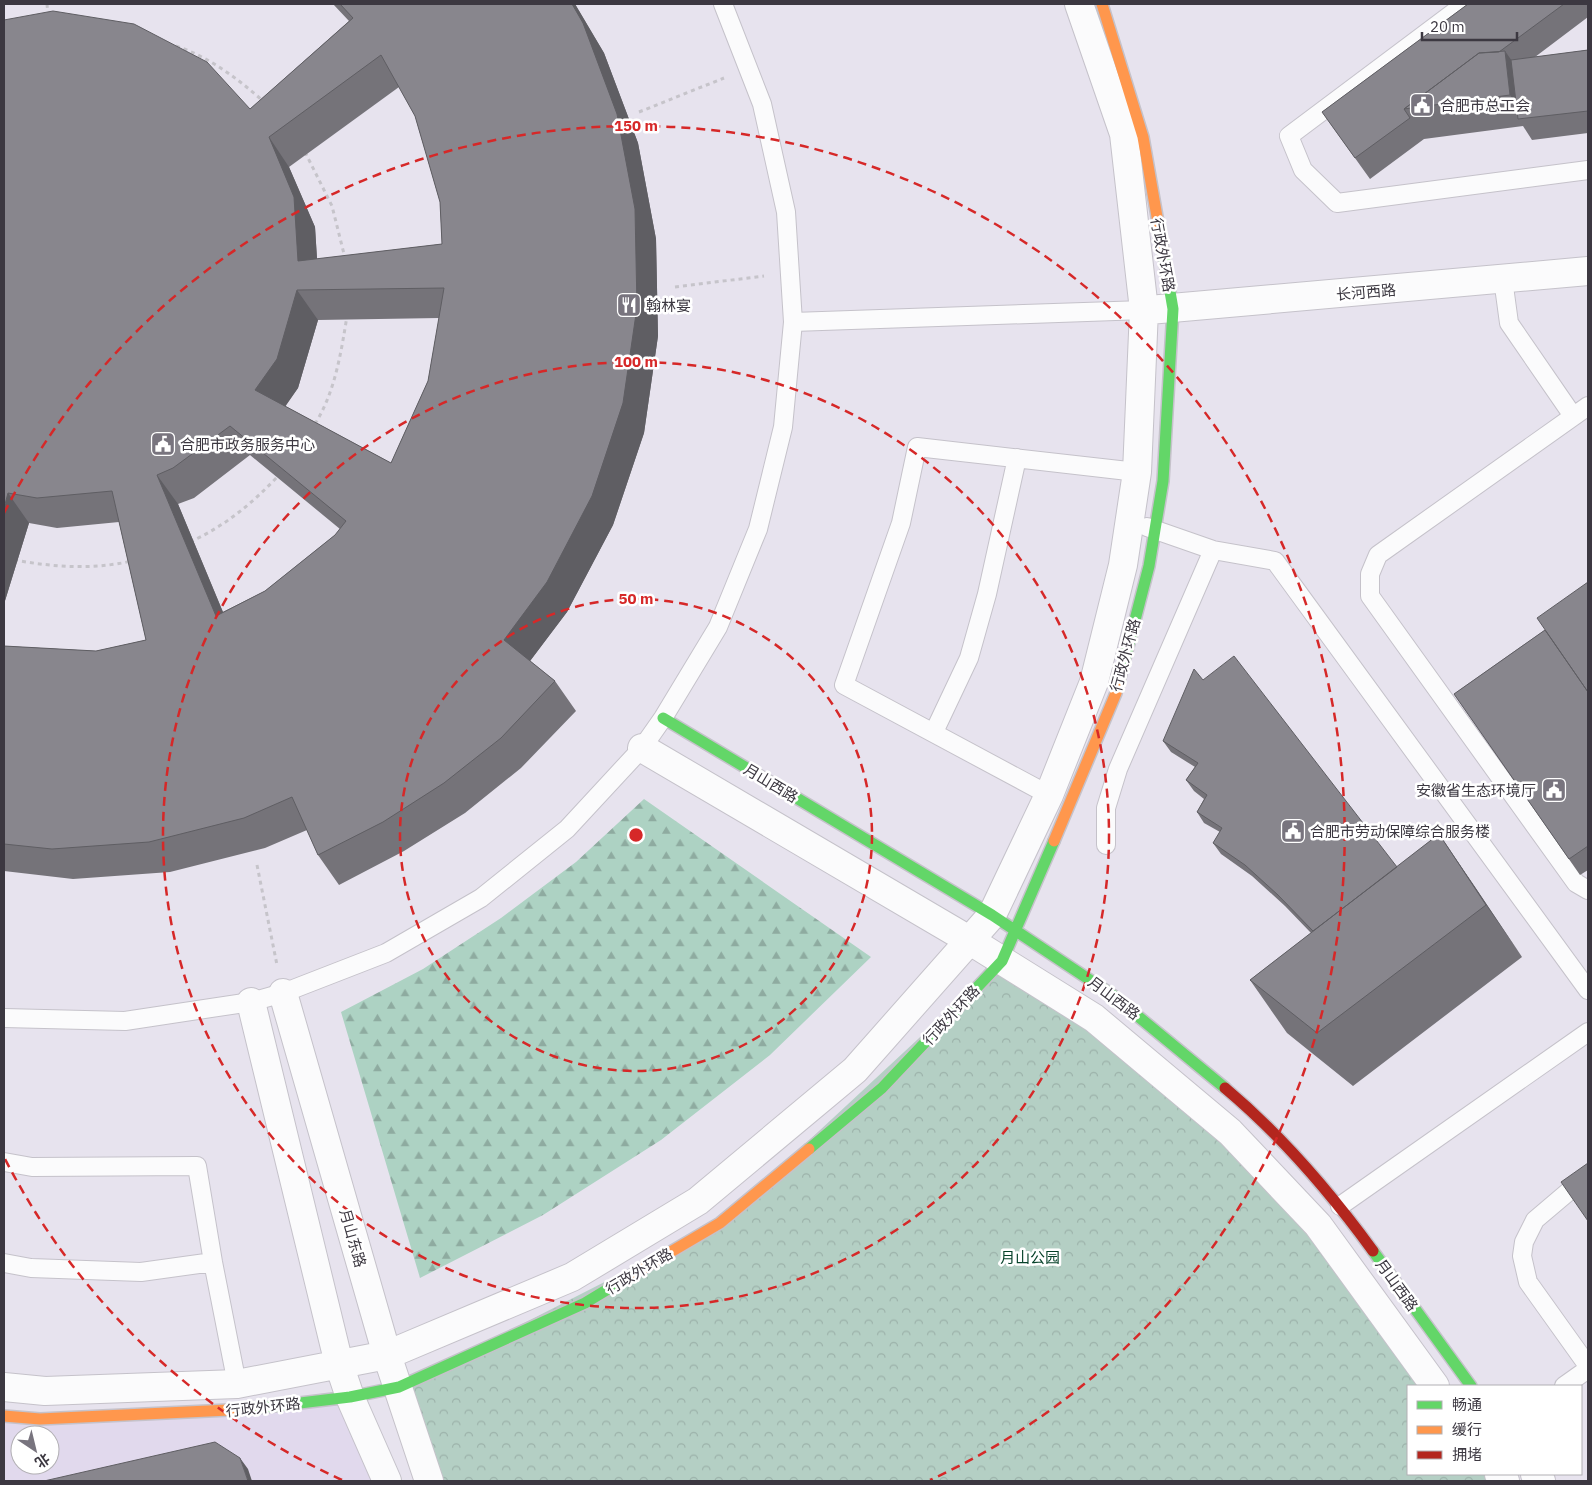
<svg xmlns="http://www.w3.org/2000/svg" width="1592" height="1485" viewBox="0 0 1592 1485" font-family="'IBM Plex Sans','Noto Sans SC',sans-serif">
	<defs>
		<pattern id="forest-firs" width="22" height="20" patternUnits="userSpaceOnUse" patternTransform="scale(1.25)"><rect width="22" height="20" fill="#add2c3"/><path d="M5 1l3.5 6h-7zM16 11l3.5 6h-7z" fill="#8eaba0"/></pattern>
		<pattern id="park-crowns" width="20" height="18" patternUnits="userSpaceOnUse" patternTransform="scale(1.25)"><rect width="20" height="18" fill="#b4cfc4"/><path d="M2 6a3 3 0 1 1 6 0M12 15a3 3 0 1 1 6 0" fill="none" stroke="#9cb2aa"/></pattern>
	</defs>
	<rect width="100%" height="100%" fill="#e7e3ee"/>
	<path fill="#e1d9ed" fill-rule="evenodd" d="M350 1397 387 1481H4V1416ZM20 1435H50V1465H20Z"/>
	<path fill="url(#forest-firs)" d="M644 799 871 957 770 1055 661 1140 543 1215 420 1278 341 1012 423 969 501 918 576 862Z"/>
	<path fill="url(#park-crowns)" d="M1002 961 1230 1132 1435 1386H1408V1474H1499L1505 1481H429L399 1387 720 1223Z"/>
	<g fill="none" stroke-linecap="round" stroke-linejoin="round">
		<defs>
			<path id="lane" d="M1465 4 1289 136 1303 170 1337 203 1588 170
				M1503 279 1509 323 1573 416
				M793 322 1144 310
				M1588 406 1378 555 1370 574V596L1576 883 1588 890
				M1147 527 1213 550 1275 561 1588 990
				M934 732 969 658 987 594 1017 458
				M1049 795 844 685 901 523 917 447 1137 472
				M1106 845V808L1118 769 1213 550
				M4 1018 125 1021 251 1002 283 993 386 953 481 898 567 829 642 748 663 718 718 627 758 529 783 427 793 322 786 212 762 104 723 4
				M4 1162 32 1167 197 1166 213 1262 237 1384
				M1588 1175 1535 1220 1524 1242 1522 1256 1528 1282 1588 1366
				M1340 1206 1588 1032
				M4 1263 31 1268 141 1272 213 1262
				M1564 1386 1588 1369"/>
			<path id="street" d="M1149 310 1588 271
				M642 748 969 940 1094 1018 1230 1132 1318 1225 1435 1386
				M283 993 387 1355 429 1481
				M251 1002 339 1364 350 1397 387 1481
				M4 1387 45 1391 237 1384 387 1355 572 1277 698 1201 855 1070 992 915 1049 795 1094 682 1123 565 1137 472 1144 310 1124 134 1079 4
				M1499 1474 1505 1481
				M1535 1474 1541 1481"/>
			<path id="fast" d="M1122 670 1149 566 1163 481 1173 309 1162 245
				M663 718 992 915 1111 994 1225 1088
				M809 1149 882 1088 1002 961 1054 841
				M1373 1251 1471 1386
				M250 1409 350 1397 399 1387 585 1303 623 1280"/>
			<path id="slow" d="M1102 4 1143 137 1162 245
				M1054 841 1116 693 1122 670
				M623 1280 720 1223 809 1149
				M4 1416 40 1419 250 1409"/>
			<path id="jam" d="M1225 1088C1281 1135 1330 1192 1373 1251"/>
		</defs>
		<use href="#lane" stroke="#c5c2ca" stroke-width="20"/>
		<use href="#street" stroke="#c5c2ca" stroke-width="30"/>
		<use href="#fast" stroke="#c5c2ca" stroke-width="14"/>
		<use href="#slow" stroke="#c5c2ca" stroke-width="14"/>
		<use href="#jam" stroke="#c5c2ca" stroke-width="14"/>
		<path stroke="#c6c4ca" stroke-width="3" stroke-dasharray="4 4" stroke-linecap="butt" d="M47 4 48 16
			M176 46C209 57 237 78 263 101
			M639 112 724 78
			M305 152 332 206 345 258
			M675 287 764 276
			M315 424C335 392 341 353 347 316
			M190 542C225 526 253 503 280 474
			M14 560C54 567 92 570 132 561
			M257 865 277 965"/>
		<use href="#lane" stroke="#fbfbfc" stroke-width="18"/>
		<use href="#street" stroke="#fbfbfc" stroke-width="28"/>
		<use href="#fast" stroke="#63d668" stroke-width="11"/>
		<use href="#slow" stroke="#ff974d" stroke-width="11"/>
		<use href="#jam" stroke="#b3261e" stroke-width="11"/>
	</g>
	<path fill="#757379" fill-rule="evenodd" d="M333 4H575L604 53 638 143 656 239 658 336 644 433 613 525 567 612 530 661 555 681 576 711 521 768 465 813 404 851 339 885 318 855 307 830 265 848 170 872 73 879 4 871V646L96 651 146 640 119 522 57 528 29 523 4 604V20L250 109 349 21ZM399 87 415 116 440 202 442 244 317 259 315 227 289 167ZM439 318 428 381 391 463 285 406 298 388 318 320ZM250 455 340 529 335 535 265 591 223 612 178 504 194 498Z
		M1468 4H1588V17L1535 57 1588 50V133L1532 140 1523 126 1424 139 1370 179 1322 112Z
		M1588 582V870L1580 875 1454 694 1545 630Z
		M1203 680 1397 867 1439 834 1475 887 1522 957 1353 1086 1287 1033 1250 980 1311 933 1285 906 1252 876 1221 854 1213 843 1220 832 1204 823 1197 812 1204 799 1194 791 1186 780 1195 767 1171 752 1163 741Z"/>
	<path fill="#5f5e63" d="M572 4H575L604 53 638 143 656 239 658 336 644 433 613 525 567 612 524 669 504 640Z
		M1505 51 1526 81V118L1510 95Z
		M269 137 289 167 315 227 319 290 298 261Z
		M297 290 318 320 298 388 276 420 255 390Z
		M157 475 178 504 237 646 216 616Z
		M8 493 29 523 4 604V508Z
		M1439 834 1475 887 1522 957 1486 905Z
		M240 1458 248 1469 252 1481H248Z"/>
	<path fill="#88868d" stroke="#5f5e63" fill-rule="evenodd" d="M340 4H572L583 23 617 114 635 209 637 307 623 403 592 496 547 582 504 640 555 681 501 738 444 783 383 822 318 855 292 797 244 818 149 842 52 849 4 844V646L96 651 146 640 112 491 37 498 8 493 4 508V20L53 11 134 24 207 62 250 109 353 18ZM381 55 415 116 440 202 442 244 298 261 294 197 269 137ZM444 288 428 381 391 463 255 390 277 359 297 290ZM230 426 346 521 335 535 265 591 216 616 157 475 173 468Z
		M1468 4H1564L1499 52 1479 53 1404 109 1410 118 1355 158 1322 112Z
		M1588 50V111L1518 119 1511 60Z
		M1505 51 1510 95 1404 109 1479 53Z
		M1588 582V692L1537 618Z
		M1545 630 1588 692V846L1569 859 1454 694Z
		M1234 656 1397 867 1313 931 1278 895 1245 865 1213 843 1222 828 1197 812 1207 795 1186 780 1198 763 1163 741 1194 669 1203 680Z
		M1439 834 1486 905 1317 1033 1250 980Z
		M1588 1163V1221L1561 1182Z
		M215 1442 240 1458 248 1481H44Z"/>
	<g fill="none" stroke="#d62828" stroke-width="2.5" stroke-dasharray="9 6">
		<circle cx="636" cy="835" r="236"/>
		<circle cx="636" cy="835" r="473"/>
		<path d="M342 1480A709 709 0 0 1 4 1157M4 513A709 709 0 1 1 930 1480"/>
	</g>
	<defs>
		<symbol id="civic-square" viewBox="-11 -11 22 22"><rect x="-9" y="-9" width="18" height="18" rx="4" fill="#78747e" stroke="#fff"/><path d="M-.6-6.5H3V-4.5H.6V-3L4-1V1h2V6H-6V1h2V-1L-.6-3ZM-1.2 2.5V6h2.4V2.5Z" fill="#fff"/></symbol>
		<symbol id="restaurant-square" viewBox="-11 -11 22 22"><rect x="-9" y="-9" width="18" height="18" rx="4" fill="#78747e" stroke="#fff"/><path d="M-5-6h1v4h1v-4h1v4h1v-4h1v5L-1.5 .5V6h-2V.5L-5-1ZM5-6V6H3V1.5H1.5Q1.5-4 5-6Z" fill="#fff"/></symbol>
	</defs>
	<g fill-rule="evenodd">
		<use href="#civic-square" x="1408" y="91" width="28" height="28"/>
		<use href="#restaurant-square" x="615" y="291" width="28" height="28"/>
		<use href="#civic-square" x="149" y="430" width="28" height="28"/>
		<use href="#civic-square" x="1540" y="776" width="28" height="28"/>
		<use href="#civic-square" x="1279" y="817" width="28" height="28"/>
	</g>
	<g text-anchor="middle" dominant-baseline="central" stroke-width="5" stroke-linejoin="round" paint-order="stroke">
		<g font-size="15" fill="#3c3841" stroke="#fff" text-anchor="start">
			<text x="1440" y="105">合肥市总工会</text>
			<text x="646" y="305">翰林宴</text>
			<text x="180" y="444">合肥市政务服务中心</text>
			<text x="1536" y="790" text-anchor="end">安徽省生态环境厅</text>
			<text x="1310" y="831">合肥市劳动保障综合服务楼</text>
		</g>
		<g font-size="15" fill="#3c3841" stroke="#fff">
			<text transform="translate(1163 255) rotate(80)">行政外环路</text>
			<text transform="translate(1366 292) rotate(-5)">长河西路</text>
			<text transform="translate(1125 655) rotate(-75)">行政外环路</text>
			<text transform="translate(771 783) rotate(31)">月山西路</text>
			<text transform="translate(1114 998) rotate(37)">月山西路</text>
			<text transform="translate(951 1015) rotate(-47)">行政外环路</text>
			<text transform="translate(353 1238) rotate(74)">月山东路</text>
			<text transform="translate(639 1271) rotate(-31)">行政外环路</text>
			<text transform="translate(1397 1285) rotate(54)">月山西路</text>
			<text transform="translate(263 1407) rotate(-6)">行政外环路</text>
		</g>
		<g font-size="15" fill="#07422a" stroke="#fff">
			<text x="1030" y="1257">月山公园</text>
		</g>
	</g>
	<circle cx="636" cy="835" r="8" fill="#d62828" stroke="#fff" stroke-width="2.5"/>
	<g font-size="15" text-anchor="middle" font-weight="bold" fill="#d62828" stroke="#fff" stroke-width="5" stroke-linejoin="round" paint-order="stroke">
		<text x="636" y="131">150 m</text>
		<text x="636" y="367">100 m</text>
		<text x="636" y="604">50 m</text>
	</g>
	<rect width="1592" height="1485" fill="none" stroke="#3c3841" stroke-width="10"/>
	<rect x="1407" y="1385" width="175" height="90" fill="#ffffff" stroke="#b1afb3"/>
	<rect x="1417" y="1401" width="25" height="8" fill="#63d668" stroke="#b1afb3"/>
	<text x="1452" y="1410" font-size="15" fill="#3c3841">畅通</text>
	<rect x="1417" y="1426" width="25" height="8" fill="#ff974d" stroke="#b1afb3"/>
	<text x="1452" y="1435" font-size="15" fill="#3c3841">缓行</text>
	<rect x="1417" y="1451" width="25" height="8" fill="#b3261e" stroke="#b1afb3"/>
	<text x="1452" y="1460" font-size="15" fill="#3c3841">拥堵</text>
	<g transform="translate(35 1450) rotate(145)"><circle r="24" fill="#ffffff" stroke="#b1afb3"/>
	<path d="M0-4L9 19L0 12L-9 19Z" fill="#78747e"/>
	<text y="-8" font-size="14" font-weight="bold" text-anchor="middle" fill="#3c3841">北</text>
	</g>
	<path d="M1422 32v8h95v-8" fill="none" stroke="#3c3841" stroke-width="2.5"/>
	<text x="1430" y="32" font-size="15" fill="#3c3841" stroke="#ffffff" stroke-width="4" paint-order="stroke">20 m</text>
</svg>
